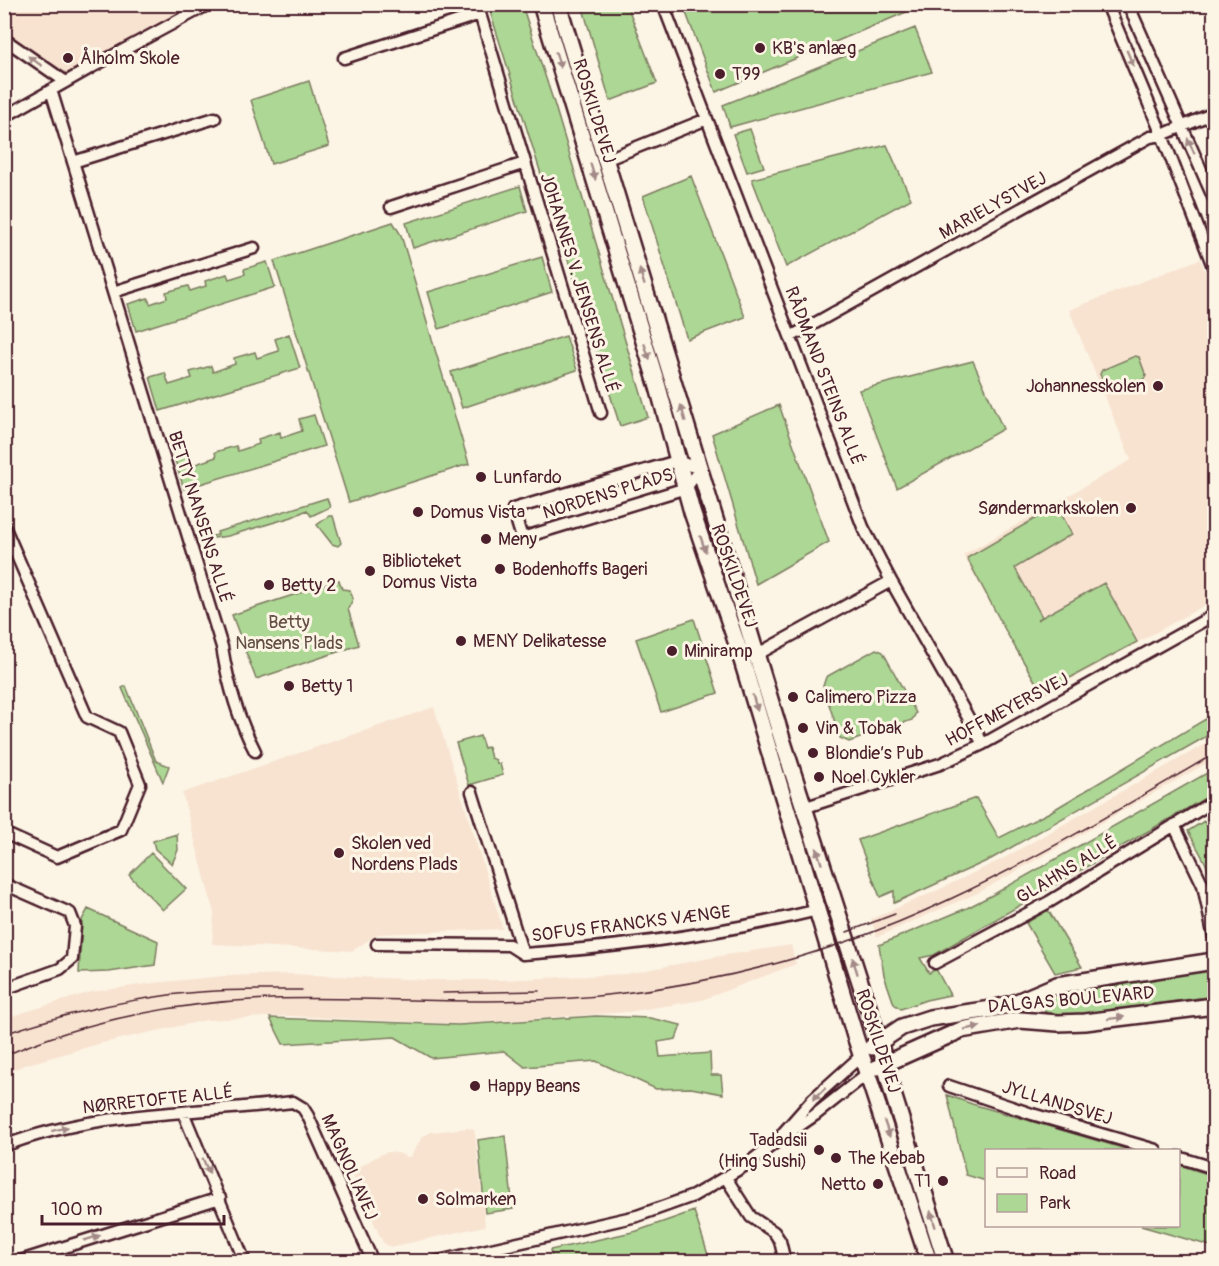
<svg xmlns="http://www.w3.org/2000/svg" width="1219" height="1266" viewBox="0 0 1219 1266" font-family="Pangolin,sans-serif">
	<rect width="100%" height="100%" fill="#fcf5e5"/>
	<filter id="ink" filterUnits="userSpaceOnUse"><feTurbulence type="fractalNoise" baseFrequency=".0167" numOctaves="2"/><feDisplacementMap in="SourceGraphic" scale="12" xChannelSelector="R" yChannelSelector="G"/><feConvolveMatrix kernelMatrix="1 2 1 2 8 2 1 2 1" color-interpolation-filters="sRGB"/></filter>
	<g filter="url(#ink)">
		<path fill="#f8e3d1" d="M5 5H200L63 78 5 37Z
			M1200 259 1214 291V600L1042 696 963 555 1131 460 1069 310Z
			M434 707 503 929 378 934 352 951 212 944 214 913 182 793Z
			M1214 739V759L980 892 877 937 871 919 938 890 1004 858Z
			M791 945 796 964 702 1000 628 1012 457 1024 290 1016 207 1020 102 1043 25 1065 5 1073V1018L91 992 153 983 223 976 291 974 427 980H500L625 974 725 955Z
			M468 1128 474 1130 475 1133 485 1226 391 1247 383 1243 351 1172 379 1155 388 1152 398 1153 407 1157 411 1156 422 1137 431 1132Z"/>
		<path fill="#add794" stroke="#7c7b60" stroke-width="1.5" d="M488 5H522L555 106 648 417 620 426Z
			M582 5H627L657 83 610 101Z
			M683 5H923L716 92Z
			M915 28 932 72 730 127 723 105Z
			M309 81 329 146 271 164 251 100Z
			M750 129 764 167 747 172 733 134Z
			M887 145 911 199 786 267 752 179Z
			M691 176 745 317 687 339 643 196Z
			M520 186 527 211 413 248 406 223Z
			M393 222 401 235 469 464 349 502 274 261Z
			M542 257 552 292 439 329 428 292Z
			M267 262 275 287 136 331 128 304 148 298 150 304 167 298 166 292 188 286 190 291 206 286 205 281 227 274 229 279 245 274 244 269Z
			M289 334 300 368 160 411 150 377 165 373 169 385 192 378 190 372 211 366 213 372 235 364 234 358 255 352 257 358 279 351 275 339Z
			M566 336 577 370 462 408 451 372Z
			M1135 356 1139 357 1146 376 1144 379 1111 393 1107 392 1100 374 1102 370Z
			M973 361 1003 429 897 488 859 390Z
			M779 405 829 542 756 584 712 434Z
			M314 415 324 446 184 489 174 457 189 452 193 465 216 457 215 452 236 446 238 451 259 444 258 439 280 432 281 438 302 431 299 419Z
			M327 498 330 507 311 516 307 510 292 517 228 536 200 540 199 538 218 535 217 532Z
			M1057 506 1072 534 1015 568 1042 617 1037 620 1104 583 1137 642 1042 693 1009 637 967 558Z
			M329 516H333L341 543 338 546 332 544 317 525Z
			M339 580 342 589 350 590 353 599 348 609 359 645 256 679 232 615Z
			M694 619 718 693 661 712 636 639Z
			M876 649 883 652 916 713 912 720 849 742 840 738 823 686 826 677Z
			M126 686 156 761 169 766 163 782 122 688Z
			M1214 714V732L991 859 894 903V891L880 897 858 840 976 798 999 838 1050 812Z
			M480 736 484 748 488 747 491 758 496 760 497 764H500L503 775 469 785 456 743Z
			M1214 769V793L934 955 920 958 929 973 936 969 950 995 926 1000 901 1009 894 1004 884 975 879 945 967 908 996 893Z
			M1204 821 1214 837V886L1205 862 1188 831Z
			M177 834 178 850 172 864 155 849 153 841Z
			M151 853 186 889 163 910 129 875Z
			M88 909 158 941 155 965 109 972 79 973 82 920Z
			M1048 910 1082 967 1055 973 1026 923Z
			M1214 970V996L1072 1015 1047 1013 1040 1007 1043 1000 1068 989Z
			M596 1016 650 1018 681 1025 676 1039 658 1042 660 1057 710 1053 711 1075H721L723 1094 691 1088 656 1089 596 1061 525 1067 504 1051 431 1058 395 1037 283 1044 270 1018 458 1025Z
			M947 1095 972 1104 1129 1150H986V1181L966 1175Z
			M505 1136 513 1209 485 1213 478 1140Z
			M1179 1165 1214 1176V1247L1141 1226H1178Z
			M694 1211 710 1261H553L550 1250 637 1231Z"/>
		<g fill="none" stroke-linecap="round" stroke-linejoin="round">
			<defs>
				<path id="street" d="M477 4 601 413
					M663 4 863 527 891 581 983 744
					M1107 4 1162 135 1214 269
					M1128 4 1214 199
					M4 39 66 82
					M344 58 480 14
					M51 90 222 647C228 684 237 717 255 751
					M4 117 92 67 209 4
					M605 160 707 119
					M73 162 215 118
					M391 207 525 163
					M113 292 254 248
					M792 336 1150 137 1162 135 1214 113
					M677 461 700 469 686 488 522 538 513 509Z
					M4 526 87 717 119 732 140 784 121 830 57 857 4 833
					M756 655 891 581
					M472 792 523 954
					M803 808 940 764 983 744 1214 615
					M1174 825 1203 885 1214 938
					M4 884 70 913 75 926 72 959 60 969 4 989
					M377 944 509 945 523 954C622 947 721 934 818 910
					M935 963 1049 902 1214 801
					M949 1086 1032 1114 1156 1150
					M183 1112 245 1262
					M783 1133 813 1099 862 1055
					M4 1146C97 1110 196 1114 293 1102L303 1108 308 1116 373 1262
					M1178 1157 1214 1168
					M726 1178 751 1217 774 1232 780 1241 785 1262
					M17 1262 220 1198
					M434 1262 637 1216 693 1196 746 1165 776 1142 815 1115 868 1073"/>
				<path id="secondary" d="M541 4 658 387 692 512 738 647 855 1036 929 1262
					M558 4 782 739 879 1041 893 1094 946 1262
					M872 1047 902 1027 930 1018 992 1009 1012 1004 1057 985 1214 961
					M878 1067 961 1030 1020 1020 1058 1023 1085 1022 1214 1006"/>
			</defs>
			<use href="#street" stroke="#4a1f2b" stroke-width="15"/>
			<use href="#secondary" stroke="#4a1f2b" stroke-width="20"/>
			<use href="#street" stroke="#fcf5e5" stroke-width="10"/>
			<use href="#secondary" stroke="#fcf5e5" stroke-width="15"/>
			<path stroke="#4a1f2b" stroke-width="1.5" d="M847 932 895 914
				M443 993 539 991
				M4 1034C57 1016 114 1002 169 995 213 989 258 990 302 990
				M4 1056C87 1019 182 1002 271 999 386 996 501 1008 616 994 730 981 842 950 946 901 1039 858 1126 805 1214 754"/>
		</g>
		<defs><path id="oneway-solid" d="M-6-.8H1V-3.2L6.5 0L1 3.2V.8H-6Z" transform="scale(1.5)"/></defs>
		<g fill="#a38a88">
			<use href="#oneway-solid" transform="translate(1130 58) rotate(67)"/>
			<use href="#oneway-solid" transform="translate(558 60) rotate(73)"/>
			<use href="#oneway-solid" transform="translate(35 61) rotate(-145)"/>
			<use href="#oneway-solid" transform="translate(1191 146) rotate(-114)"/>
			<use href="#oneway-solid" transform="translate(593 172) rotate(73)"/>
			<use href="#oneway-solid" transform="translate(642 277) rotate(-107)"/>
			<use href="#oneway-solid" transform="translate(647 352) rotate(72)"/>
			<use href="#oneway-solid" transform="translate(683 413) rotate(-106)"/>
			<use href="#oneway-solid" transform="translate(703 544) rotate(71)"/>
			<use href="#oneway-solid" transform="translate(755 703) rotate(73)"/>
			<use href="#oneway-solid" transform="translate(819 856) rotate(-108)"/>
			<use href="#oneway-solid" transform="translate(855 966) rotate(-108)"/>
			<use href="#oneway-solid" transform="translate(1116 1018) rotate(-7)"/>
			<use href="#oneway-solid" transform="translate(972 1028) rotate(-10)"/>
			<use href="#oneway-solid" transform="translate(819 1094) rotate(137)"/>
			<use href="#oneway-solid" transform="translate(60 1129) rotate(-14)"/>
			<use href="#oneway-solid" transform="translate(887 1129) rotate(71)"/>
			<use href="#oneway-solid" transform="translate(206 1166) rotate(67)"/>
			<use href="#oneway-solid" transform="translate(933 1219) rotate(-107)"/>
			<use href="#oneway-solid" transform="translate(92 1238) rotate(-17)"/>
		</g>
	</g>
	<g fill="#4a1f2b" stroke="#fcf5e5" stroke-width="2">
		<circle cx="760" cy="48" r="6"/>
		<circle cx="68" cy="58" r="6"/>
		<circle cx="720" cy="74" r="6"/>
		<circle cx="1158" cy="386" r="6"/>
		<circle cx="481" cy="477" r="6"/>
		<circle cx="1131" cy="508" r="6"/>
		<circle cx="418" cy="512" r="6"/>
		<circle cx="486" cy="539" r="6"/>
		<circle cx="500" cy="569" r="6"/>
		<circle cx="370" cy="571" r="6"/>
		<circle cx="269" cy="585" r="6"/>
		<circle cx="461" cy="641" r="6"/>
		<circle cx="672" cy="651" r="6"/>
		<circle cx="289" cy="686" r="6"/>
		<circle cx="793" cy="697" r="6"/>
		<circle cx="803" cy="728" r="6"/>
		<circle cx="813" cy="753" r="6"/>
		<circle cx="819" cy="777" r="6"/>
		<circle cx="339" cy="853" r="6"/>
		<circle cx="475" cy="1086" r="6"/>
		<circle cx="819" cy="1150" r="6"/>
		<circle cx="836" cy="1158" r="6"/>
		<circle cx="943" cy="1181" r="6"/>
		<circle cx="878" cy="1184" r="6"/>
		<circle cx="423" cy="1199" r="6"/>
	</g>
	<g text-anchor="middle" dominant-baseline="central" stroke-width="6" stroke-linejoin="round" paint-order="stroke">
		<g font-size="18" fill="#4a1f2b" stroke="#fcf5e5" text-anchor="start">
			<text x="772" y="48">KB's anlæg</text>
			<text x="80" y="58">Ålholm Skole</text>
			<text x="732" y="74">T99</text>
			<text x="1146" y="386" text-anchor="end">Johannesskolen</text>
			<text x="493" y="477">Lunfardo</text>
			<text x="1119" y="508" text-anchor="end">Søndermarkskolen</text>
			<text x="430" y="512">Domus Vista</text>
			<text x="498" y="539">Meny</text>
			<text x="382" y="561">Biblioteket<tspan x="382" dy="21">Domus Vista</tspan></text>
			<text x="512" y="569">Bodenhoffs Bageri</text>
			<text x="281" y="585">Betty 2</text>
			<text x="473" y="641">MENY Delikatesse</text>
			<text x="684" y="651">Miniramp</text>
			<text x="301" y="686">Betty 1</text>
			<text x="805" y="697">Calimero Pizza</text>
			<text x="815" y="728">Vin &amp; Tobak</text>
			<text x="825" y="753">Blondie’s Pub</text>
			<text x="831" y="777">Noel Cykler</text>
			<text x="351" y="843">Skolen ved<tspan x="351" dy="21">Nordens Plads</tspan></text>
			<text x="487" y="1086">Happy Beans</text>
			<text x="807" y="1140" text-anchor="end">Tadadsii<tspan x="807" dy="21">(Hing Sushi)</tspan></text>
			<text x="848" y="1158">The Kebab</text>
			<text x="931" y="1181" text-anchor="end">T1</text>
			<text x="866" y="1184" text-anchor="end">Netto</text>
			<text x="435" y="1199">Solmarken</text>
		</g>
		<g font-size="18" fill="#4a1f2b" stroke="#fcf5e5">
			<text transform="translate(594 111) rotate(73)">ROSKILDEVEJ</text>
			<text transform="translate(993 206) rotate(-29)">MARIELYSTVEJ</text>
			<text transform="translate(579 283) rotate(73)">JOHANNES V. JENSENS ALLÉ</text>
			<text transform="translate(824 376) rotate(69)">RÅDMAND STEINS ALLÉ</text>
			<text transform="translate(608 494) rotate(-17)">NORDENS PLADS</text>
			<text transform="translate(200 517) rotate(73)">BETTY NANSENS ALLÉ</text>
			<text transform="translate(734 576) rotate(71)">ROSKILDEVEJ</text>
			<text transform="translate(1007 710) rotate(-28)">HOFFMEYERSVEJ</text>
			<text transform="translate(1067 870) rotate(-31)">GLAHNS ALLÉ</text>
			<text transform="translate(631 924) rotate(-7)">SOFUS FRANCKS VÆNGE</text>
			<text transform="translate(1071 1000) rotate(-5)">DALGAS BOULEVARD</text>
			<text transform="translate(878 1041) rotate(72)">ROSKILDEVEJ</text>
			<text transform="translate(158 1100) rotate(-6)">NØRRETOFTE ALLÉ</text>
			<text transform="translate(1057 1103) rotate(17)">JYLLANDSVEJ</text>
			<text transform="translate(349 1167) rotate(66)">MAGNOLIAVEJ</text>
		</g>
		<g font-size="18" fill="#634d45" stroke="#fcf5e5">
			<text x="289" y="622">Betty<tspan x="289" dy="21">Nansens Plads</tspan></text>
		</g>
	</g>
	<rect width="1219" height="1266" fill="none" stroke="#fcf5e5" stroke-width="24"/>
	<rect x="12" y="12" width="1195" height="1242" fill="none" stroke="#4a1f2b" stroke-width="2" filter="url(#ink)"/>
	<rect x="985" y="1149" width="195" height="78" fill="#fcf5e5" stroke="#b59f9b" stroke-width="1.5"/>
	<rect x="997" y="1168" width="30" height="9" fill="#fcf5e5" stroke="#b59f9b" stroke-width="1.5"/>
	<text x="1039" y="1179" font-size="18" fill="#4a1f2b">Road</text>
	<rect x="997" y="1194" width="30" height="18" fill="#add794" stroke="#b59f9b" stroke-width="1.5"/>
	<text x="1039" y="1209" font-size="18" fill="#4a1f2b">Park</text>
	<path d="M42 1215v9h182v-9" fill="none" stroke="#4a1f2b" stroke-width="3"/>
	<text x="51" y="1215" font-size="18" fill="#4a1f2b" stroke="#fcf5e5" stroke-width="4.5" paint-order="stroke">100 m</text>
</svg>
